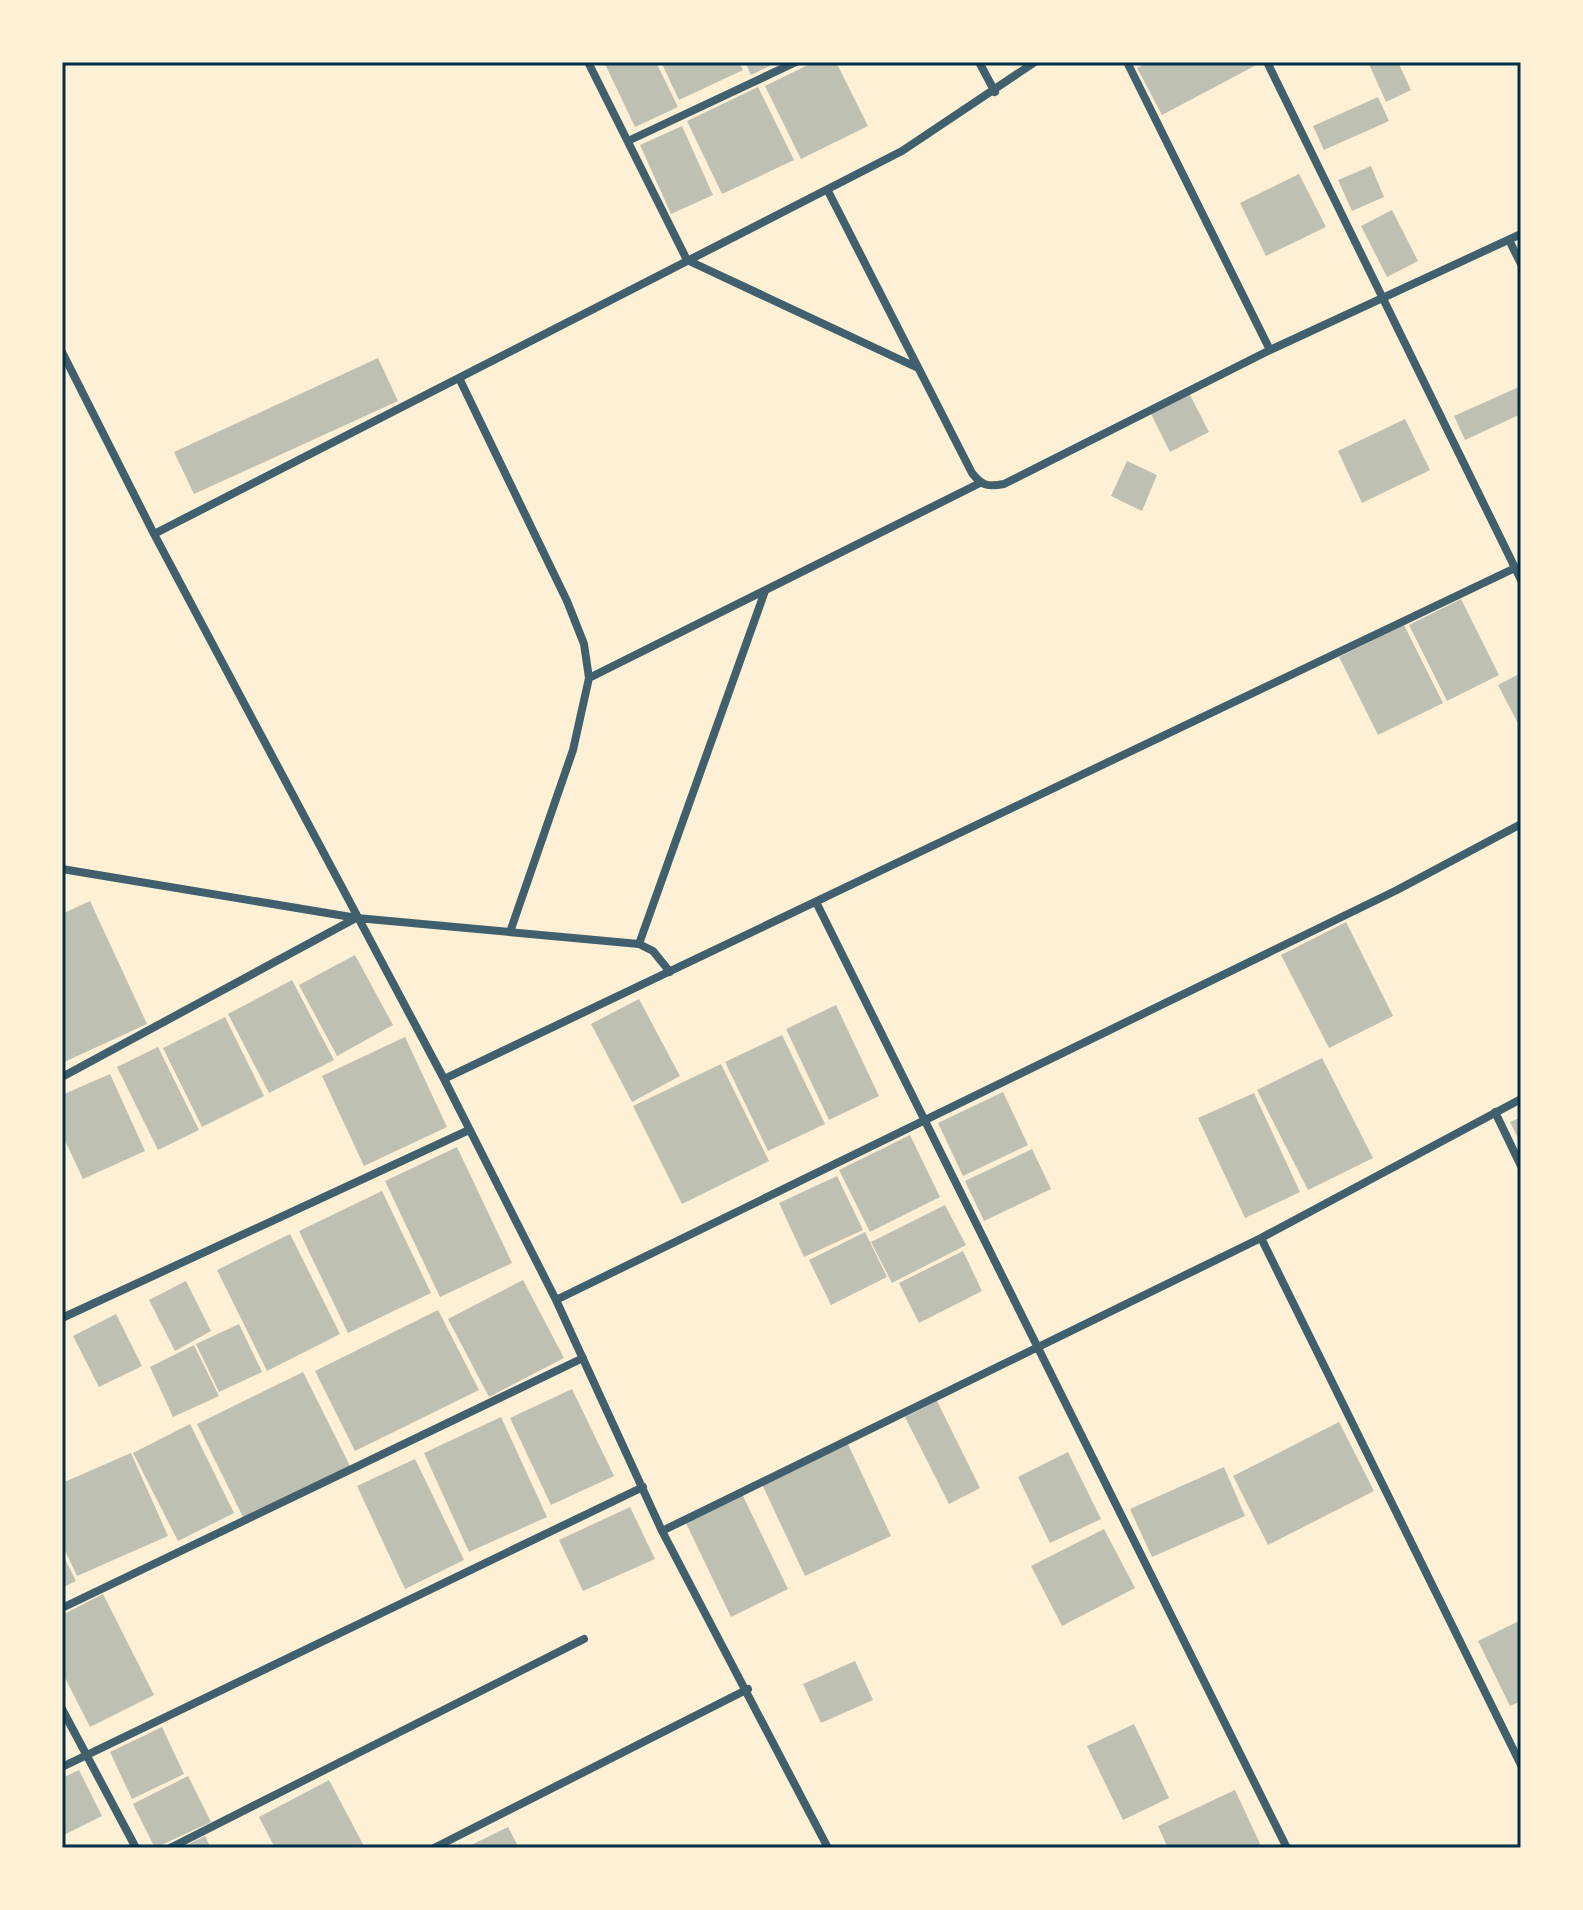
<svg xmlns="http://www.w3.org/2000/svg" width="1583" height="1910" viewBox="0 0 1583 1910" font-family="'Titillium Web',sans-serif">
	<rect width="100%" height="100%" fill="#fdf0d5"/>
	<path fill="#bec0b2" d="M604 62H656L678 107 635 127Z
		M661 62H739L743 70 679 100Z
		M745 62H778L751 75Z
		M814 62H836L868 126 801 159 765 86Z
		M1149 62H1262L1162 115 1137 68Z
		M1368 62H1398L1411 90 1386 102Z
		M758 87 794 160 722 194 687 121Z
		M1378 97 1389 121 1324 150 1313 126Z
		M682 126 713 195 671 214 640 145Z
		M1371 166 1384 197 1352 211 1338 180Z
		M1299 174 1326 227 1266 256 1240 203Z
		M1392 210 1418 261 1387 277 1361 226Z
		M378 358 398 401 194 494 174 452Z
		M1521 386V414L1465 440 1454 416Z
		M1189 393 1209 432 1170 452 1150 412Z
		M1405 419 1430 470 1362 503 1338 451Z
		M1127 461 1157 475 1142 511 1111 496Z
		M1461 599 1499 675 1447 701 1409 625Z
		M1404 625 1443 703 1378 735 1339 657Z
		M1521 673V729L1498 685Z
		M90 901 147 1024 62 1063V914Z
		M1346 922 1393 1016 1329 1048 1281 955Z
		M355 955 393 1025 337 1056 299 985Z
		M292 980 334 1060 269 1093 228 1014Z
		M639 999 680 1076 632 1102 591 1024Z
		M836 1005 879 1096 829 1120 786 1029Z
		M225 1017 264 1096 202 1127 163 1048Z
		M782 1035 825 1124 768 1151 725 1062Z
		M405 1037 447 1127 364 1166 322 1076Z
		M158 1047 199 1130 158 1150 117 1067Z
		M1322 1058 1373 1158 1308 1190 1257 1090Z
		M721 1064 769 1161 682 1204 633 1106Z
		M110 1074 145 1151 83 1179 62 1134V1095Z
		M1003 1092 1028 1145 963 1176 938 1123Z
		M1254 1093 1300 1192 1245 1218 1198 1118Z
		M1521 1117V1144L1510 1122Z
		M910 1135 940 1197 870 1232 839 1170Z
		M457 1147 512 1263 440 1297 385 1181Z
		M1032 1149 1051 1189 984 1221 965 1181Z
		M837 1176 863 1230 804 1257 779 1203Z
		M382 1191 431 1293 348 1333 299 1231Z
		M945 1205 966 1245 892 1283 871 1242Z
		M865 1232 887 1277 831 1305 809 1260Z
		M290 1234 340 1334 267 1371 217 1270Z
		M963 1251 982 1291 919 1323 899 1283Z
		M523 1280 564 1358 489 1397 448 1319Z
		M186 1281 211 1331 175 1351 149 1300Z
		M438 1310 479 1390 355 1451 315 1371Z
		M116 1314 142 1366 99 1387 73 1336Z
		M239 1324 262 1372 219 1392 196 1344Z
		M194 1345 219 1396 173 1417 150 1367Z
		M303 1372 350 1466 244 1519 197 1424Z
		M572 1389 614 1476 551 1505 510 1418Z
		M937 1401 980 1488 949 1504 905 1417Z
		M501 1417 547 1517 469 1552 424 1453Z
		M1339 1422 1374 1491 1268 1545 1233 1476Z
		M190 1424 234 1513 178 1541 133 1453Z
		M847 1442 891 1536 805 1576 761 1482Z
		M1068 1452 1101 1519 1050 1543 1018 1477Z
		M131 1453 168 1536 77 1576 62 1544V1483Z
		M415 1459 464 1560 405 1589 357 1486Z
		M1224 1467 1245 1516 1152 1557 1130 1509Z
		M742 1494 788 1589 731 1617 685 1521Z
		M630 1507 655 1559 583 1591 559 1540Z
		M1104 1529 1135 1588 1062 1626 1031 1566Z
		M62 1553 76 1581 62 1588Z
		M103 1594 154 1695 90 1727 62 1672V1615Z
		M1521 1620V1701L1510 1706 1478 1641Z
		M855 1661 873 1700 821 1723 803 1684Z
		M1134 1724 1169 1798 1123 1820 1087 1746Z
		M162 1727 184 1774 132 1799 110 1752Z
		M79 1770 102 1816 62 1836V1778Z
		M188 1776 211 1822 155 1848 133 1804Z
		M329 1780 365 1848H275L259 1817Z
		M1235 1790 1262 1848H1168L1158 1826Z
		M508 1827 519 1848H465Z
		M205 1836 211 1848H181Z"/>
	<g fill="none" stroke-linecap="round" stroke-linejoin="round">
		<path stroke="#3f606c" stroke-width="8" d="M588 62 687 260 918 368
			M979 62 995 92
			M1127 62 1270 350
			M1267 62 1521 580
			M628 141 796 62
			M828 191 972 473C982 486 988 487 1004 484L1270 350 1521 234
			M1509 240 1521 264
			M62 352 154 534 444 1079 556 1300 662 1531 828 1848
			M460 380 567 601 584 644 589 678 573 750 510 932
			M154 534 902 151 1035 62
			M589 678 980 483
			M62 869 357 918 639 944 653 951 670 972
			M816 902 1287 1848
			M639 944 765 591
			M62 1077 356 918
			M444 1079 1515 568
			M1495 1112 1521 1166
			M1261 1238 1521 1765
			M556 1300 1397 890 1521 824
			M62 1318 469 1130
			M662 1531 1261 1238 1521 1099
			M62 1608 583 1358
			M62 1709 136 1848
			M62 1767 643 1487
			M170 1848 584 1639
			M434 1848 748 1689"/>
	</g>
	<rect width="1583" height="1910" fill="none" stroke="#fdf0d5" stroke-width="128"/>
	<rect x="64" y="64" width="1455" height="1782" fill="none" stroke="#003049" stroke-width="3"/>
</svg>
